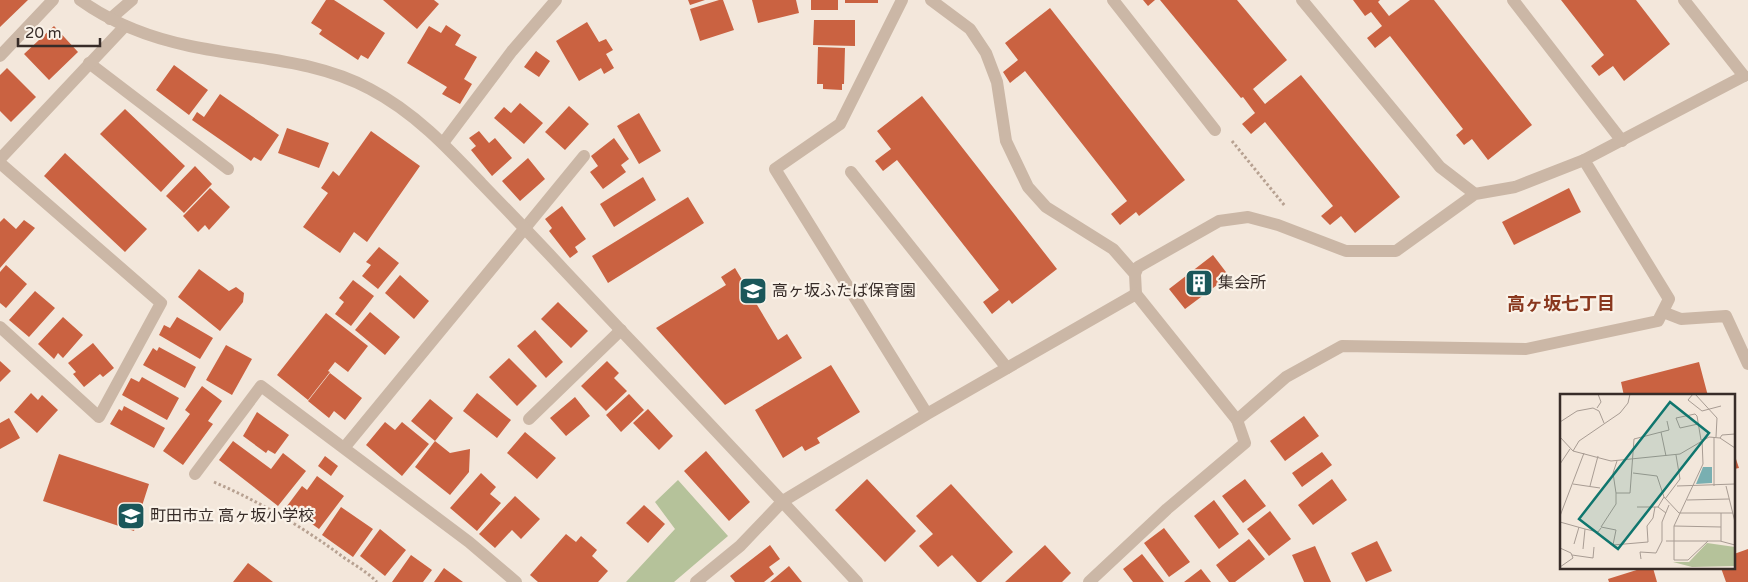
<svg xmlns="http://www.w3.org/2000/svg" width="1748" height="582" viewBox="0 0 1748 582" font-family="'Varela Round','Noto Sans JP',sans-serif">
	<rect width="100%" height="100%" fill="#f3e7db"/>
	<path fill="#b5c29a" d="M678 480 728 536 674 582H626L675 529 655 502Z"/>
	<path fill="#ca6241" d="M0 0H28L0 27Z
		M326 0H334L385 33 368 59 361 55 358 60 319 34 322 30 311 23Z
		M383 0H434L439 4 417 29Z
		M688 0H705L690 5Z
		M719 0H723L734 30 700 41 690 9Z
		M752 0H796L799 13 758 23Z
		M811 0H838V10H811Z
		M845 0H878V3H845Z
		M1143 0H1155L1148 6Z
		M1160 0H1237L1287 60 1253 89 1265 104 1301 75 1400 197 1355 233 1341 216 1330 225 1321 216 1333 206 1265 122 1251 134 1242 124 1255 113 1243 97 1241 98Z
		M1353 0H1380L1378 2 1389 16 1410 0H1434L1532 125 1488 160 1472 139 1464 145 1456 135 1463 129 1390 36 1375 48 1367 38 1382 26 1371 12 1365 16Z
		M1561 0H1636L1670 44 1624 81 1613 66 1599 76 1591 66 1604 55Z
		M1050 8 1185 180 1139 216 1136 212 1120 225 1111 214 1127 201 1025 71 1010 83 1003 72 1018 60 1005 43Z
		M814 20H855V46L813 45Z
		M587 22 599 42 606 39 613 50 606 54 614 68 604 74 601 68 579 81 556 41Z
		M446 25 461 35 455 45 477 57 464 79 472 84 460 104 442 94 447 87 407 63 429 26 441 33Z
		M54 26 78 52 49 80 24 54Z
		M818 47 845 48 844 84H842V90L823 89V84H817Z
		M536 51 550 61 539 77 524 67Z
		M174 65 208 90 189 115 156 90Z
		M7 68 36 97 11 122 0 111V75Z
		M220 94 279 135 261 161 254 157 251 161 192 120 197 112 204 117Z
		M922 96 1057 269 1012 304 1009 300 992 314 983 302 999 290 897 160 883 171 875 161 891 149 877 131Z
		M520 103 543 123 524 144 494 118 504 107 511 113Z
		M569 106 589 124 565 150 545 132Z
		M125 109 185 166 161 192 100 134Z
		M639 113 661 151 639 164 617 126Z
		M287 128 329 143 319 168 278 153Z
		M371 131 420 166 367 242 354 232 340 253 303 227 328 193 321 188 333 171 339 176Z
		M479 131 489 143 495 138 512 158 492 176 471 150 476 146 469 138Z
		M614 138 629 159 621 165 626 172 603 189 590 172 598 166 591 156Z
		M65 153 147 229 125 252 44 176Z
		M528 158 545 179 520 201 502 181Z
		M195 166 212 184 184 213 166 196Z
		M643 177 656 200 614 227 600 204Z
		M210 188 230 207 209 230 205 225 198 232 183 216Z
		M1569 188 1581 212 1514 245 1502 222Z
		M688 197 704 223 608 283 592 256Z
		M562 206 586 239 575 247 578 252 570 258 549 231 552 228 545 219Z
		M4 218 16 229 24 220 35 228 0 268V222Z
		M379 247 399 263 378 289 362 276 371 265 366 262Z
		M1213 255 1229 276 1185 309 1169 289Z
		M6 265 27 284 6 308 0 303V272Z
		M735 268 778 340 787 334 802 358 725 405 656 328 726 285 721 277Z
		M199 269 229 291 236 287 244 293 243 302 220 331 178 297Z
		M400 275 429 301 414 319 385 293Z
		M353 280 374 296 351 326 335 314 344 302 339 298Z
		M35 291 55 308 29 337 9 320Z
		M558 302 588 331 571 348 541 319Z
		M370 312 400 337 385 355 355 330Z
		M326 313 368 346 348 372 335 362 328 371 330 372 308 400 277 375Z
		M63 317 83 335 63 358 58 353 54 359 38 344Z
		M177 317 213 338 200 359 159 335 164 325 170 328Z
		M535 330 563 362 546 378 517 346Z
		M93 343 114 368 103 377 100 374 84 387 73 374 76 372 68 363Z
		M226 345 252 359 232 395 206 380Z
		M159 347 196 367 185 388 143 365 153 348 157 351Z
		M509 358 537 386 517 406 489 377Z
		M0 361 11 371 0 382Z
		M607 361 619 373 614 378 627 391 606 411 581 386Z
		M1699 362 1708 396H1624L1621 382Z
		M831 365 860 412 817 438 820 443 805 451 802 446 783 458 755 410Z
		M330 373 362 398 345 420 334 411 329 418 308 401Z
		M142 377 179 398 167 420 122 395 131 378 139 382Z
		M202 386 222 401 208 421 213 424 183 465 163 451 190 414 185 410Z
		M31 393 38 400 42 395 58 410 37 433 14 412Z
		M477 393 511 420 497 438 463 411Z
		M629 394 644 410 621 432 606 415Z
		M575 397 590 416 566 436 550 418Z
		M430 399 453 418 435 441 411 421Z
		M124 406 165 428 154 448 110 424 119 409 122 411Z
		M648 409 673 436 659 450 633 423Z
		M257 412 289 435 275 454 268 450 266 453 243 436Z
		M1304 416 1319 436 1285 461 1270 441Z
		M9 418 20 438 0 449V423Z
		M385 422 395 430 402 422 429 444 402 476 366 445Z
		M525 432 556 458 537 479 507 453Z
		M233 441 271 469 283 453 306 471 278 506 219 460Z
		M435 441 450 453 470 449 469 472 450 495 415 467Z
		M706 451 750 502 729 521 684 471Z
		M1322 452 1332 465 1302 487 1292 473Z
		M1734 453 1739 468 1734 469Z
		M59 454 149 484 134 531 43 501Z
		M325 456 338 466 331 476 318 466Z
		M481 473 496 487 490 494 501 503 477 531 450 508Z
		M317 476 344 496 319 529 287 506 302 486 307 490Z
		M867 479 916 531 885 562 835 510Z
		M1245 479 1266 506 1243 523 1222 496Z
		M1332 479 1347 500 1313 525 1298 505Z
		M951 484 1013 552 981 582H977L952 555 938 567 919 546 933 534 916 516Z
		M515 496 540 519 521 539 512 530 495 548 479 534Z
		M1214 500 1239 534 1219 549 1194 516Z
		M644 505 665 524 648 543 626 523Z
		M341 507 373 529 353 557 322 535Z
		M1270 511 1291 539 1269 556 1247 529Z
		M1164 528 1190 562 1169 577 1144 543Z
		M380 529 406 550 385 576 360 556Z
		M566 534 576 542 581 536 597 550 592 556 608 571 598 582H538L530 575Z
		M1249 539 1265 559 1235 582H1229L1216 565Z
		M1377 541 1392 571 1366 582 1351 553Z
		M770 545 780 559 769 567 774 574 764 582H735L730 576Z
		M1045 545 1071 573 1062 582H1005Z
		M1315 546 1331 582H1304L1292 555Z
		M1748 549V582H1726L1721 568H1734V554Z
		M1142 554 1164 582H1133L1123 569Z
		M411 555 432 570 423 582H392Z
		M248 563 273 582H233Z
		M789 566 802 582H770Z
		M444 568 463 582H434Z
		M1643 568H1653L1657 582H1609L1608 579Z
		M1201 569 1211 582H1184Z"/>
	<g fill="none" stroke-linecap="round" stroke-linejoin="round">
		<path stroke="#b7a191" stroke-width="3" stroke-dasharray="2.5 2.5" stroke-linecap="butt" d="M1232 141 1285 206
			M214 482C260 502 303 527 343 557 355 565 367 572 377 582"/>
		<path stroke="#cbb7a6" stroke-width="12" d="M931 0 970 29 986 53 997 82 1006 141 1028 187 1046 207 1113 249 1135 274
			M1302 0 1440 167 1475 194 1515 187 1584 160
			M1513 0 1622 141
			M0 56 53 0
			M89 63 228 169
			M851 172 1007 368
			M525 228 584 156
			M1136 294 1135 274 1138 267 1219 221 1248 217 1278 225 1346 251H1396L1475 194
			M529 419 621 330"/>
		<path stroke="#cbb7a6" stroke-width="12" d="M1113 0 1215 130
			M1684 0 1744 76
			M110 19 132 0
			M443 143 512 51 556 0
			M0 159 125 26
			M0 163 161 303 99 417 0 327
			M1663 312 1681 319 1726 316 1748 364
			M344 448 525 228
			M195 474 261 386 469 542 516 582
			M696 582 740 546 783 501
			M1089 582 1167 509 1245 443 1237 420"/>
		<path stroke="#cbb7a6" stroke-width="12" d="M80 0C112 23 151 38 190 46 251 59 314 59 370 89 414 112 447 147 481 183 509 212 537 241 564 270 662 374 760 477 857 582
			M902 0 840 124 775 169 927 414
			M783 501 927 414 1136 294 1237 420 1286 377 1342 346 1526 349 1658 321 1669 299 1584 160 1744 76"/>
	</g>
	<defs>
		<symbol id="building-square" viewBox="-11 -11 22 22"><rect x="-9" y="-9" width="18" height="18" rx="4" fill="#1b575a" stroke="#faf2e8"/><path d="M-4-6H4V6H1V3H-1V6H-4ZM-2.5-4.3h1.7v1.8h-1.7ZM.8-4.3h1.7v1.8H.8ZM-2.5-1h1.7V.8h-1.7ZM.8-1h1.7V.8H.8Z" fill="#fff"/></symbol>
		<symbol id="school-square" viewBox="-11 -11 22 22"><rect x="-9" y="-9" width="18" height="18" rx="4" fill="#1b575a" stroke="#faf2e8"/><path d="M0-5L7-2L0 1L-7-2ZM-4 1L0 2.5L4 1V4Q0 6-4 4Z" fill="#fff"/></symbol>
	</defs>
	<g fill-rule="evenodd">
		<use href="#building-square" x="1183" y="267" width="32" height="32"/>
		<use href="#school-square" x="737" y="275" width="32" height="32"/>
		<use href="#school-square" x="115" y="500" width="32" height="32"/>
	</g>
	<g text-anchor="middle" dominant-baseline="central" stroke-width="4.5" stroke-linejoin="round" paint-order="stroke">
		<g font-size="16" fill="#372c28" stroke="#faf2e8" text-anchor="start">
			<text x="1218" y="283">集会所</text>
			<text x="772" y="291">高ヶ坂ふたば保育園</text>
			<text x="150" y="516">町田市立 高ヶ坂小学校</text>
		</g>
		<g font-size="18" font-weight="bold" fill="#89371d" stroke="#faf2e8">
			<text x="1561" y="304">高ヶ坂七丁目</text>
		</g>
	</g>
	<g transform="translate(1560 394)">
		<rect width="175" height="175" fill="#f3e7db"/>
		<path d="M147 149 175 153V172L132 173 113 168H129Z" fill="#b5c29a"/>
		<path d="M143 73H152V89L136 90Z" fill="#79afb1"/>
		<path fill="none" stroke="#a89c93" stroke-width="1" d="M133 0 128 6 142 17 161 12M135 0 157 24 156 43M37 14 41 8 38 0M0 28 17 17 33 14 39 17 44 29M138 30 120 34 116 24 135 20 137 22 141 46M101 38 106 62M0 43 13 57 51 67 120 60 149 43 160 44 175 54M154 43V92M160 44 162 41 175 40M142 45 143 70 114 132V166H128L148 147M13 57 19 47 60 19 68 9 70 0M0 70 10 55M73 79 97 82 104 103 98 113M13 90 40 94M30 92 38 62M117 92 175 90M166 92 175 128M56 99 53 79 57 67M104 103 119 119H173M105 105 120 85 116 61M127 106 169 105M77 113H98L106 119M95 113 93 124 87 132 88 148 53 151 56 136 41 133 56 110V99H70L74 45 109 36 107 27M161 119V147M0 122 24 59M0 128 25 135 23 155M114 132 161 133M25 135 38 138 41 134M106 147H160L175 151M14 150 19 133M0 154 11 159 13 164 0 173M12 161 33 164 34 153M81 165 80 158 96 159 102 147V128L109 111"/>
		<path fill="#0f766e" fill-opacity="0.15" stroke="#0f766e" stroke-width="2.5" d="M110 8 149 39 58 155 19 125Z"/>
		<rect width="175" height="175" fill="none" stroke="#372c28" stroke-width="2.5"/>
	</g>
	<path d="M18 38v8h82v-8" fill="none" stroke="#372c28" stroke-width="2.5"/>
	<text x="25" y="38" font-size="15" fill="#372c28" stroke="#faf2e8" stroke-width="4" paint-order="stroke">20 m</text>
</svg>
